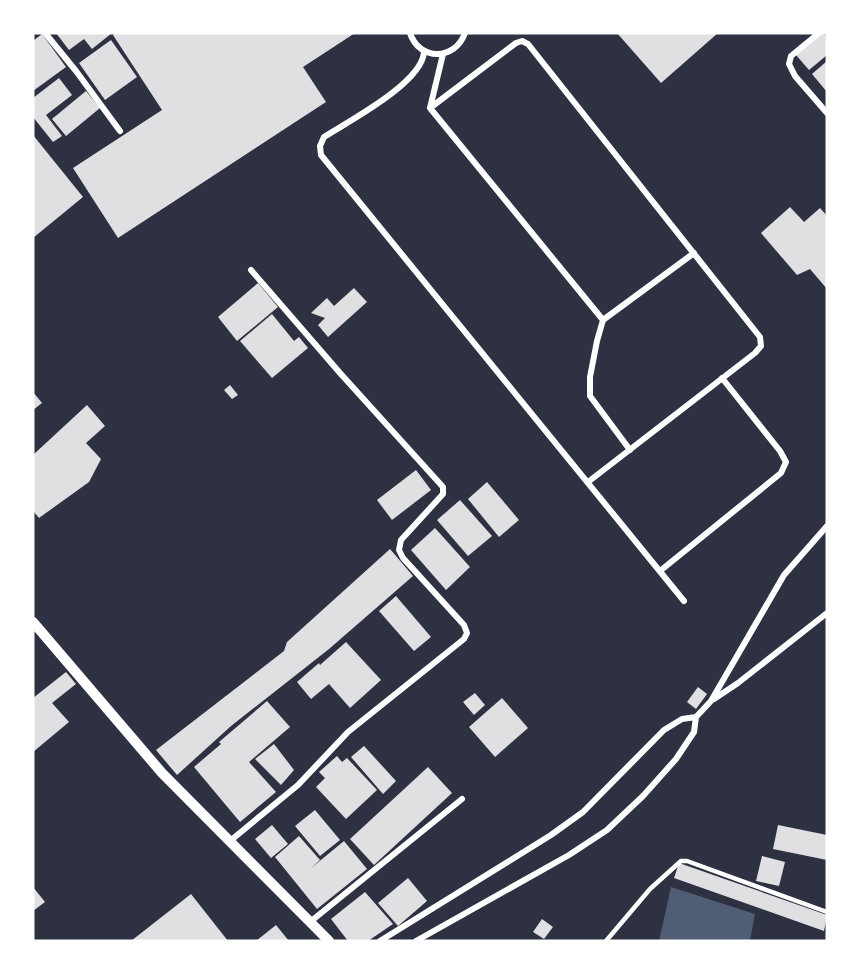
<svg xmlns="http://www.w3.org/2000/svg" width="860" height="974" viewBox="0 0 860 974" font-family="Figtree,sans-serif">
	<rect width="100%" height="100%" fill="#2d3142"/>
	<path fill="#4f5d75" d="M671 887 755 914 750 941H659Z"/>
	<path fill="#e0e0e3" d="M56 33H112L92 49 84 39 69 50Z
		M116 33H355L303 67 326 102 118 238 73 168 162 110 113 35Z
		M617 33H718L661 83Z
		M822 33 827 36V55L809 70 796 55Z
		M42 34 66 67 33 91V41Z
		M111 40 137 77 105 100 79 63Z
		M827 61V92L812 74Z
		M59 78 72 95 46 115 62 136 53 142 33 117V98Z
		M86 91 100 108 66 136 52 119Z
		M33 135 83 197 33 238Z
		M790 207 804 222 820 208 827 216V289L810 269 797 275 761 233Z
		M258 283 278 307 237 341 218 317Z
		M354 288 367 302 328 337 318 325 325 318 311 313 327 298 334 306Z
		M272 314 294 341 299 337 308 348 272 378 240 341Z
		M230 385 238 395 232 399 224 390Z
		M33 392 42 403 33 410Z
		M87 405 105 426 86 443 101 459 89 482 39 518 33 511V455Z
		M416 470 431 490 392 520 377 500Z
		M487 482 519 520 499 537 468 499Z
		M460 500 492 536 468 556 437 520Z
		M435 528 470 567 446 590 411 550Z
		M390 549 413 576 329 649 231 726 177 775 156 750 284 651 287 642Z
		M396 596 431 637 414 651 379 611Z
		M346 642 381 680 350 708 329 684 311 699 297 682 319 663 320 665Z
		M66 672 76 684 52 703 69 722 33 752V698Z
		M698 687 707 694 696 709 687 702Z
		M475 693 485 705 474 715 463 702Z
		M502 698 528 728 495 757 469 727Z
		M267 701 290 727 249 762 276 792 240 822 194 767 221 744 219 742Z
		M274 744 294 770 281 785 255 759Z
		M364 746 396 781 383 794 351 757Z
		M337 756 342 762 347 758 377 790 346 819 316 787 325 778 319 772Z
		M428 767 452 793 374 865 350 839Z
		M315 810 340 840 320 856 295 826Z
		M272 825 288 844 271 858 255 839Z
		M778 825 827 835V860L773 849Z
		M299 836 320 860 310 869 344 841 367 869 317 909 275 857Z
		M762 856 785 862 779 886 756 881Z
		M679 863 827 915 824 931 674 878Z
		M408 878 427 901 398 926 378 903Z
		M33 887 45 902 33 911Z
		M365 892 393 924 368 941H348L331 919Z
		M191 894 228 941H131Z
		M542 919 553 927 544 939 533 932Z
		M276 925 289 941H256Z"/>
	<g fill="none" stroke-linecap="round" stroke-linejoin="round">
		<path stroke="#fff" stroke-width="4.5" d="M606 941 650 889 681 861H687L827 912"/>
		<path stroke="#fff" stroke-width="6" d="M45 33 76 71 120 131
			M410 33C419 61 455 61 465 33
			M819 33 791 56 789 64 795 76 827 113
			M424 52C422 83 349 121 324 137L320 146 321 155 684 601
			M443 54 430 108 603 320
			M430 108 516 43 522 41 528 44 760 337 761 346 755 353 588 482
			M630 450 590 396V377L597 341 603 320 694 253
			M660 571 781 473 786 462 780 451 722 378
			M714 699 738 683 827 613
			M230 841 298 785 348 732 464 639 467 633 464 625 403 558 399 550 401 540 443 494V487L340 373 251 270
			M310 922 462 799
			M380 941 551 835 583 812 664 730 682 719 696 717
			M416 941 569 855 607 830 643 796 676 759 694 732 696 717 711 701 784 575 827 526"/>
		<path stroke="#fff" stroke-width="10" d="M33 622 162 773 329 941"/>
	</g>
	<rect width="860" height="974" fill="none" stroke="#ffffff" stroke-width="69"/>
</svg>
